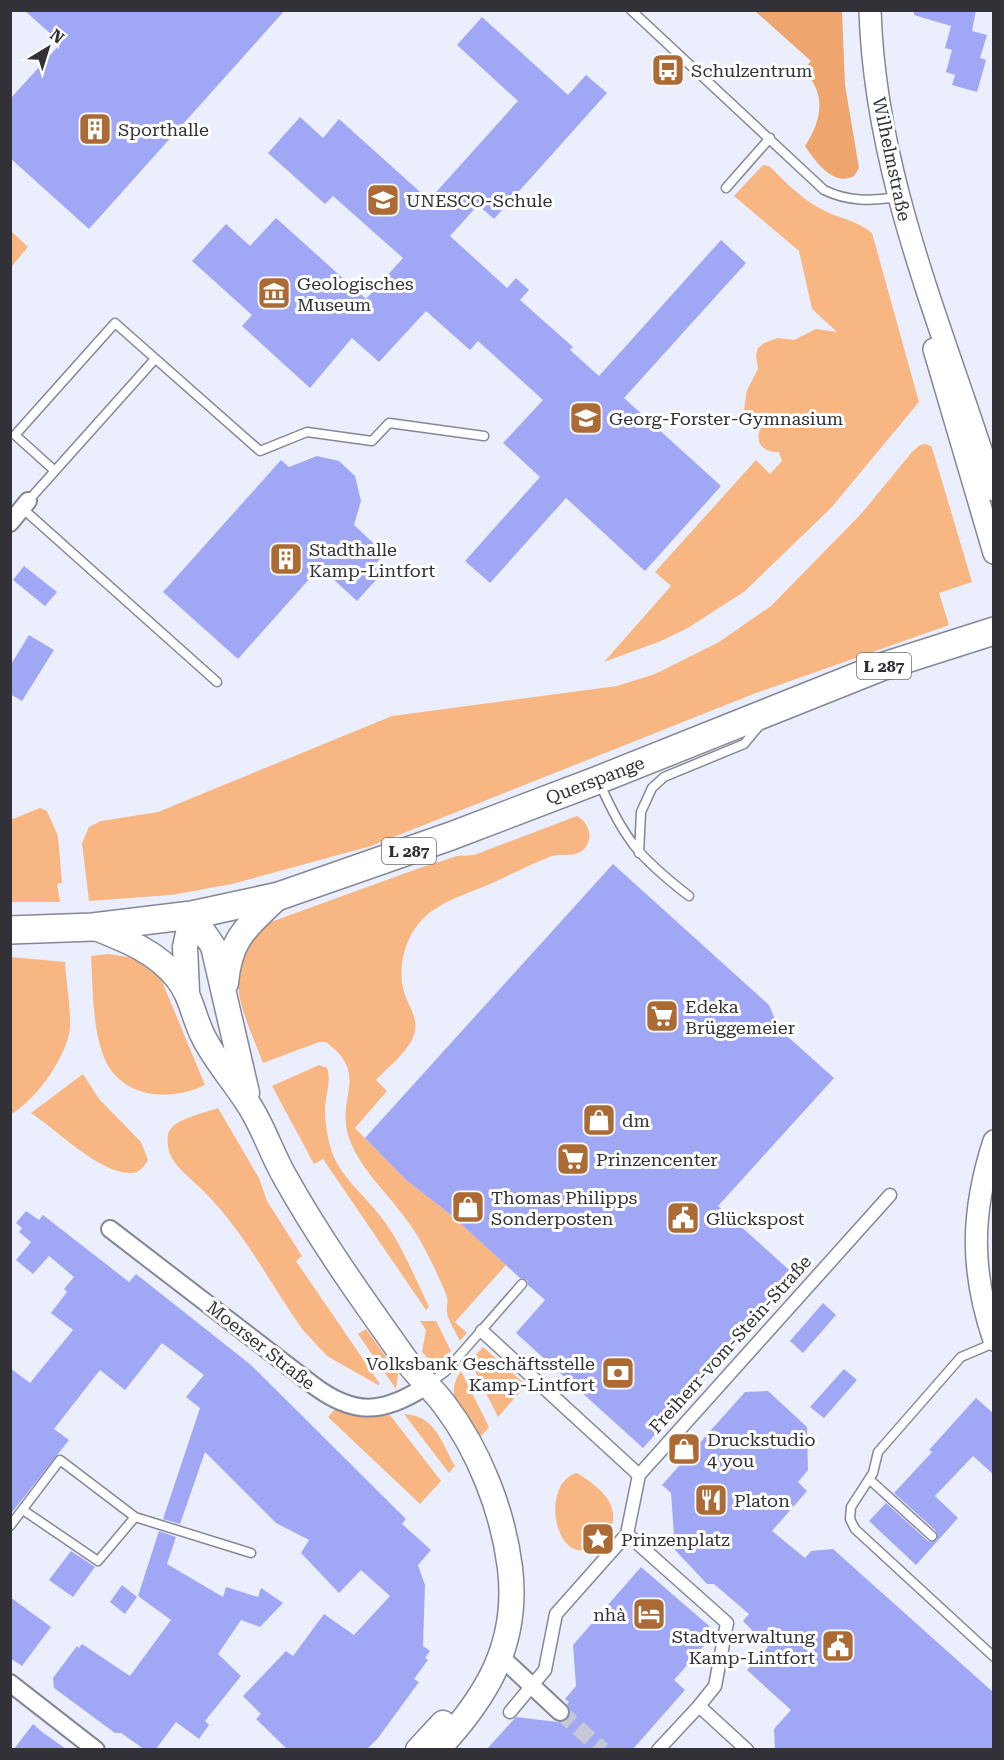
<svg xmlns="http://www.w3.org/2000/svg" width="1004" height="1760" viewBox="0 0 1004 1760" font-family="'Roboto Serif',serif">
	<rect width="100%" height="100%" fill="#ebeefd"/>
	<path fill="#f8b683" d="M763 165 769 166C786 182 803 201 825 211 841 219 858 221 872 233L919 402 831 508 745 591 688 628 661 641 604 662 671 586 655 572 756 460 770 474 782 461 779 452C762 453 753 441 762 426L750 420 744 410 747 390 758 369 756 355 758 348 764 343 778 338 794 340 816 329 837 332 812 309 799 251 734 196Z
		M11 231 28 247 11 267Z
		M925 444 931 446 933 451 972 582 939 593 949 625 756 693 371 846 232 884 171 895 89 901 82 843 89 827 101 821 158 812 392 716 617 686 655 674 719 642 771 606 861 514 912 452 920 445Z
		M40 808 47 811 58 836 62 883 57 884 60 902H11V816L13 819Z
		M577 816C590 823 594 840 583 850 574 858 562 853 552 856 531 864 510 875 490 884 471 892 449 899 432 911 409 927 397 960 403 988 406 1003 418 1015 415 1031 411 1050 389 1066 376 1080L387 1091 355 1128 406 1180 451 1215 506 1265 455 1322 467 1333 460 1341C456 1332 448 1321 447 1312 446 1305 449 1301 446 1294 437 1273 427 1251 415 1232 396 1201 360 1171 349 1138 335 1096 371 1076 326 1042H319L263 1063C243 1010 216 966 268 923L417 869 457 856 474 855Z
		M108 954 134 958 161 979 205 1085C167 1103 117 1098 102 1052 92 1022 93 987 91 956Z
		M11 957 65 962C66 983 71 1006 70 1027 68 1056 35 1101 11 1114Z
		M319 1065 327 1068C332 1081 325 1096 325 1109 325 1125 328 1141 333 1155 344 1181 368 1198 384 1221 403 1247 415 1278 429 1307L426 1310 323 1159 314 1164 272 1086Z
		M83 1074 99 1099 141 1142 148 1160C144 1167 138 1174 130 1173 99 1173 57 1130 31 1113Z
		M218 1108 259 1178 267 1201 302 1256 296 1261 380 1384 378 1385 327 1356 302 1329C268 1280 240 1224 196 1184 181 1169 165 1159 168 1135 170 1119 206 1113 218 1108Z
		M420 1321H436L451 1351 442 1359H429L422 1352 426 1330Z
		M366 1329 398 1374 396 1389 358 1334Z
		M483 1347 526 1385 498 1417 470 1361Z
		M461 1371 489 1427 476 1442C463 1418 443 1396 461 1371Z
		M335 1409 353 1416 390 1415 441 1481 420 1504 328 1417Z
		M404 1414C436 1416 441 1442 455 1466L449 1473Z
		M577 1473C598 1486 622 1504 610 1530 605 1539 600 1546 591 1551 585 1551 577 1551 572 1548 550 1535 548 1480 577 1473Z"/>
	<path fill="#eea66e" d="M755 11H842L845 85 859 168 854 176C833 187 815 161 805 146 822 120 827 93 803 70L811 61Z"/>
	<path fill="#a0a8f5" d="M24 10H285L89 229 10 158V99L61 43Z
		M914 10H976L972 31 987 35 980 58 986 60 977 92 952 85 955 75 946 72 952 50 945 48 951 26 914 15Z
		M482 17 568 95 586 75 607 93 494 219 478 205 450 236 507 288 516 278 529 290 520 300 573 347 570 350 599 376 721 240 746 263 624 398 721 486 645 571 566 498 490 583 465 561 540 477 503 443 543 400 478 341 470 350 426 311 379 362 352 338 310 388 242 326 252 315 192 261 226 224 250 246 276 218 366 299 403 258 333 196 325 204 268 153 300 117 323 138 339 119 429 200 518 101 457 45Z
		M317 456 339 461 355 476 361 501 354 525 385 554 375 564 384 571 357 601 320 567 238 659 163 592 281 460 289 467Z
		M24 566 57 592 45 606 13 580Z
		M29 635 54 650 22 701 10 694V666Z
		M613 864 769 1005 779 1029 834 1078 718 1206 797 1277 643 1448 516 1333 545 1300 528 1285 527 1280 520 1278 451 1215 406 1180 365 1138Z
		M26 1211 39 1220 43 1215 129 1282 136 1274 251 1365 406 1519 402 1524 431 1550 418 1565 425 1585 423 1646 430 1651 425 1658 428 1660 414 1679 419 1682 378 1738 367 1749H287L256 1719 261 1714 243 1696 286 1651 293 1656 324 1614 354 1635 390 1596 361 1570 339 1593 301 1553 309 1540 276 1523 205 1452 180 1524 163 1519 200 1408 186 1397 204 1375 162 1343 125 1390 100 1370 54 1429 69 1440 10 1515V1368L30 1383 73 1330 51 1313 67 1292 64 1289 74 1277 49 1256 33 1274 16 1260 31 1242 19 1232 22 1228 16 1223Z
		M823 1303 836 1315 803 1353 790 1341Z
		M844 1369 857 1380 824 1418 810 1407Z
		M768 1391 807 1427 808 1470 798 1482 807 1491 772 1531 805 1558 811 1551 833 1549 993 1692V1749H775L774 1729 791 1710 747 1670 768 1647 743 1621 749 1614 714 1584H707L675 1550 671 1493 662 1485 745 1392Z
		M976 1398 993 1413V1474L973 1456 935 1496 958 1518 916 1565 869 1521 886 1503 928 1541 937 1540 936 1531 894 1493 932 1452 929 1450Z
		M159 1531 176 1537 167 1564 223 1597 226 1587 258 1597 261 1588 283 1603 260 1627 241 1620 218 1654 241 1676 205 1721 209 1725 199 1739 176 1722 156 1749H144L121 1733H115L54 1688 53 1678 77 1646 79 1648 82 1644 130 1676 171 1620 138 1596Z
		M71 1551 95 1567 73 1597 49 1580Z
		M641 1567 716 1632 674 1680 685 1690 633 1749H487L516 1717 558 1722 568 1719 570 1710 567 1704 569 1702 565 1699 576 1686 573 1645Z
		M122 1585 137 1597 125 1614 110 1602Z
		M10 1597 51 1627 22 1666 10 1658Z
		M33 1724 42 1732 66 1749H14Z"/>
	<g fill="none" stroke-linecap="round" stroke-linejoin="round">
		<path stroke="#c6c8d5" stroke-width="16" stroke-dasharray="16 8" stroke-linecap="butt" d="M560 1712 603 1750"/>
		<defs>
			<path id="service" d="M631 10 824 190C849 202 871 201 897 197
				M726 188 770 138
				M55 471 15 435 115 323 260 451 307 432 372 441 389 423 484 436
				M28 501 155 359
				M22 508 217 682
				M600 784C625 841 640 858 689 896
				M639 853 641 812 652 788 664 777 744 744 760 725
				M994 1343 961 1357 878 1452 873 1473 851 1507 850 1519 855 1529 994 1657
				M428 1384 445 1372 522 1284
				M869 1479 932 1536
				M135 1517 251 1553
				M10 1526 60 1460 135 1517 98 1561 23 1510"/>
			<path id="pedestrian" d="M482 1331 639 1475
				M627 1534 727 1623 715 1686 699 1706 747 1750
				M510 1712 545 1670 556 1614 627 1534 639 1475 890 1195
				M658 1750 699 1706"/>
			<path id="minor" d="M10 523 28 501
				M110 1229 313 1385C354 1416 383 1414 426 1386
				M501 1657 560 1712
				M10 1683 96 1750"/>
			<path id="tertiary" d="M870 10C875 179 945 332 994 490
				M934 349 994 553
				M994 1141C971 1212 970 1270 994 1340"/>
			<path id="secondary" d="M192 915 213 946 247 1093
				M93 927C123 939 156 951 177 978 191 995 193 1016 203 1036 214 1059 233 1080 247 1102 263 1125 271 1153 285 1177 320 1240 363 1300 405 1359 417 1376 432 1388 444 1404 479 1450 503 1511 510 1568 519 1644 487 1697 437 1750
				M226 983C230 937 248 926 279 896
				M187 992 185 947 192 915
				M418 1750 443 1723"/>
			<path id="primary" d="M10 930 93 927 192 915 279 896 451 836 598 780 881 667 994 631"/>
		</defs>
		<use href="#service" stroke="#858796" stroke-width="11"/>
		<use href="#pedestrian" stroke="#858796" stroke-width="15"/>
		<use href="#minor" stroke="#858796" stroke-width="20"/>
		<use href="#tertiary" stroke="#858796" stroke-width="24"/>
		<use href="#secondary" stroke="#858796" stroke-width="27"/>
		<use href="#primary" stroke="#858796" stroke-width="30"/>
		<use href="#service" stroke="#fff" stroke-width="8"/>
		<use href="#pedestrian" stroke="#fff" stroke-width="12"/>
		<use href="#minor" stroke="#fff" stroke-width="16"/>
		<use href="#tertiary" stroke="#fff" stroke-width="21"/>
		<use href="#secondary" stroke="#fff" stroke-width="24"/>
		<use href="#primary" stroke="#fff" stroke-width="27"/>
	</g>
	<defs>
		<symbol id="bus-square" viewBox="-11 -11 22 22"><rect x="-9" y="-9" width="18" height="18" rx="4" fill="#ac6b35" stroke="#fff"/><path d="M-5-6H5V4H4V6H2V4H-2V6H-4V4H-5ZM-3.5-4V0h7V-4ZM-3.5 1.2v1.5H-2V1.2ZM2 1.2v1.5H3.5V1.2Z" fill="#fff"/></symbol>
		<symbol id="building-square" viewBox="-11 -11 22 22"><rect x="-9" y="-9" width="18" height="18" rx="4" fill="#ac6b35" stroke="#fff"/><path d="M-4-6H4V6H1V3H-1V6H-4ZM-2.5-4.3h1.7v1.8h-1.7ZM.8-4.3h1.7v1.8H.8ZM-2.5-1h1.7V.8h-1.7ZM.8-1h1.7V.8H.8Z" fill="#fff"/></symbol>
		<symbol id="school-square" viewBox="-11 -11 22 22"><rect x="-9" y="-9" width="18" height="18" rx="4" fill="#ac6b35" stroke="#fff"/><path d="M0-5L7-2L0 1L-7-2ZM-4 1L0 2.5L4 1V4Q0 6-4 4Z" fill="#fff"/></symbol>
		<symbol id="museum-square" viewBox="-11 -11 22 22"><rect x="-9" y="-9" width="18" height="18" rx="4" fill="#ac6b35" stroke="#fff"/><path d="M0-6L6-3V-2H-6V-3ZM-5-1h2V3h-2ZM-1-1h2V3h-2ZM3-1h2V3H3ZM-6 4H6V6H-6Z" fill="#fff"/></symbol>
		<symbol id="supermarket-square" viewBox="-11 -11 22 22"><rect x="-9" y="-9" width="18" height="18" rx="4" fill="#ac6b35" stroke="#fff"/><path d="M-6-5.5h2.5l.6 2H6L4.5 2H-2.5L-4.4-4H-6ZM-1.5 3.2a1.3 1.3 0 1 0 .1 0ZM3 3.2a1.3 1.3 0 1 0 .1 0Z" fill="#fff"/></symbol>
		<symbol id="shop-square" viewBox="-11 -11 22 22"><rect x="-9" y="-9" width="18" height="18" rx="4" fill="#ac6b35" stroke="#fff"/><path d="M-5-2.5h2.3a2.7 3.5 0 0 1 5.4 0H5L5.5 6h-11ZM-1.5-2.5h3a1.5 2.3 0 0 0-3 0Z" fill="#fff"/></symbol>
		<symbol id="civic-square" viewBox="-11 -11 22 22"><rect x="-9" y="-9" width="18" height="18" rx="4" fill="#ac6b35" stroke="#fff"/><path d="M-.6-6.5H3V-4.5H.6V-3L4-1V1h2V6H-6V1h2V-1L-.6-3ZM-1.2 2.5V6h2.4V2.5Z" fill="#fff"/></symbol>
		<symbol id="bank-square" viewBox="-11 -11 22 22"><rect x="-9" y="-9" width="18" height="18" rx="4" fill="#ac6b35" stroke="#fff"/><path d="M-6-4H6V4H-6ZM0-2.3a2.3 2.3 0 1 0 0 4.6a2.3 2.3 0 1 0 0-4.6Z" fill="#fff"/></symbol>
		<symbol id="restaurant-square" viewBox="-11 -11 22 22"><rect x="-9" y="-9" width="18" height="18" rx="4" fill="#ac6b35" stroke="#fff"/><path d="M-5-6h1v4h1v-4h1v4h1v-4h1v5L-1.5 .5V6h-2V.5L-5-1ZM5-6V6H3V1.5H1.5Q1.5-4 5-6Z" fill="#fff"/></symbol>
		<symbol id="sight-square" viewBox="-11 -11 22 22"><rect x="-9" y="-9" width="18" height="18" rx="4" fill="#ac6b35" stroke="#fff"/><path d="M0-6L1.8-2.2L6-1.7L2.9 1.2L3.7 5.4L0 3.3L-3.7 5.4L-2.9 1.2L-6-1.7L-1.8-2.2Z" fill="#fff"/></symbol>
		<symbol id="hotel-square" viewBox="-11 -11 22 22"><rect x="-9" y="-9" width="18" height="18" rx="4" fill="#ac6b35" stroke="#fff"/><path d="M-6-4.5h1.5V1H6V5H4.5V3h-9V5H-6ZM-4 0a1.8 1.8 0 1 1 3.6 0ZM.5 0V-2.5h3Q6-2.5 6 0Z" fill="#fff"/></symbol>
	</defs>
	<g fill-rule="evenodd">
		<use href="#bus-square" x="649" y="51" width="38" height="38"/>
		<use href="#building-square" x="76" y="110" width="38" height="38"/>
		<use href="#school-square" x="364" y="181" width="38" height="38"/>
		<use href="#museum-square" x="255" y="274" width="38" height="38"/>
		<use href="#school-square" x="567" y="399" width="38" height="38"/>
		<use href="#building-square" x="267" y="540" width="38" height="38"/>
		<use href="#supermarket-square" x="643" y="997" width="38" height="38"/>
		<use href="#shop-square" x="580" y="1101" width="38" height="38"/>
		<use href="#supermarket-square" x="554" y="1140" width="38" height="38"/>
		<use href="#shop-square" x="449" y="1188" width="38" height="38"/>
		<use href="#civic-square" x="664" y="1199" width="38" height="38"/>
		<use href="#bank-square" x="599" y="1354" width="38" height="38"/>
		<use href="#shop-square" x="665" y="1430" width="38" height="38"/>
		<use href="#restaurant-square" x="692" y="1481" width="38" height="38"/>
		<use href="#sight-square" x="579" y="1520" width="38" height="38"/>
		<use href="#hotel-square" x="630" y="1595" width="38" height="38"/>
		<use href="#civic-square" x="819" y="1627" width="38" height="38"/>
	</g>
	<g text-anchor="middle" dominant-baseline="central" stroke-width="6" stroke-linejoin="round" paint-order="stroke">
		<g fill="#fff" stroke="#6f6f73" stroke-width="1.5">
			<rect x="857" y="653" width="54" height="26" rx="4.5"/>
			<rect x="382" y="838" width="54" height="26" rx="4.5"/>
		</g>
		<g font-size="16" font-weight="bold" fill="#313137">
			<text x="884" y="666">L 287</text>
			<text x="409" y="851">L 287</text>
		</g>
		<g font-size="18" fill="#313137" stroke="#fff" text-anchor="start">
			<text x="691" y="70">Schulzentrum</text>
			<text x="118" y="129">Sporthalle</text>
			<text x="406" y="200">UNESCO-Schule</text>
			<text x="297" y="283">Geologisches<tspan x="297" dy="21">Museum</tspan></text>
			<text x="609" y="418">Georg-Forster-Gymnasium</text>
			<text x="309" y="549">Stadthalle<tspan x="309" dy="21">Kamp-Lintfort</tspan></text>
			<text x="685" y="1006">Edeka<tspan x="685" dy="21">Brüggemeier</tspan></text>
			<text x="622" y="1120">dm</text>
			<text x="596" y="1159">Prinzencenter</text>
			<text x="491" y="1197">Thomas Philipps<tspan x="491" dy="21">Sonderposten</tspan></text>
			<text x="706" y="1218">Glückspost</text>
			<text x="595" y="1363" text-anchor="end">Volksbank Geschäftsstelle<tspan x="595" dy="21">Kamp-Lintfort</tspan></text>
			<text x="707" y="1439">Druckstudio<tspan x="707" dy="21">4 you</tspan></text>
			<text x="734" y="1500">Platon</text>
			<text x="621" y="1539">Prinzenplatz</text>
			<text x="626" y="1614" text-anchor="end">nhà</text>
			<text x="815" y="1636" text-anchor="end">Stadtverwaltung<tspan x="815" dy="21">Kamp-Lintfort</tspan></text>
		</g>
		<g font-size="18" fill="#313137" stroke="#fff">
			<text transform="translate(892 159) rotate(78)">Wilhelmstraße</text>
			<text transform="translate(595 780) rotate(-21)">Querspange</text>
			<text transform="translate(730 1344) rotate(-48)">Freiherr-vom-Stein-Straße</text>
			<text transform="translate(261 1345) rotate(38)">Moerser Straße</text>
		</g>
	</g>
	<rect width="1004" height="1760" fill="none" stroke="#313137" stroke-width="24"/>
	<g transform="translate(48 48) rotate(38)" stroke="#ffffff" stroke-width="4.5" paint-order="stroke">
	<path d="M0-4.5L10 22L0 15L-10 22Z" fill="#313137"/>
	<text y="-9" font-size="16" font-weight="bold" text-anchor="middle" fill="#313137">N</text>
	</g>
</svg>
